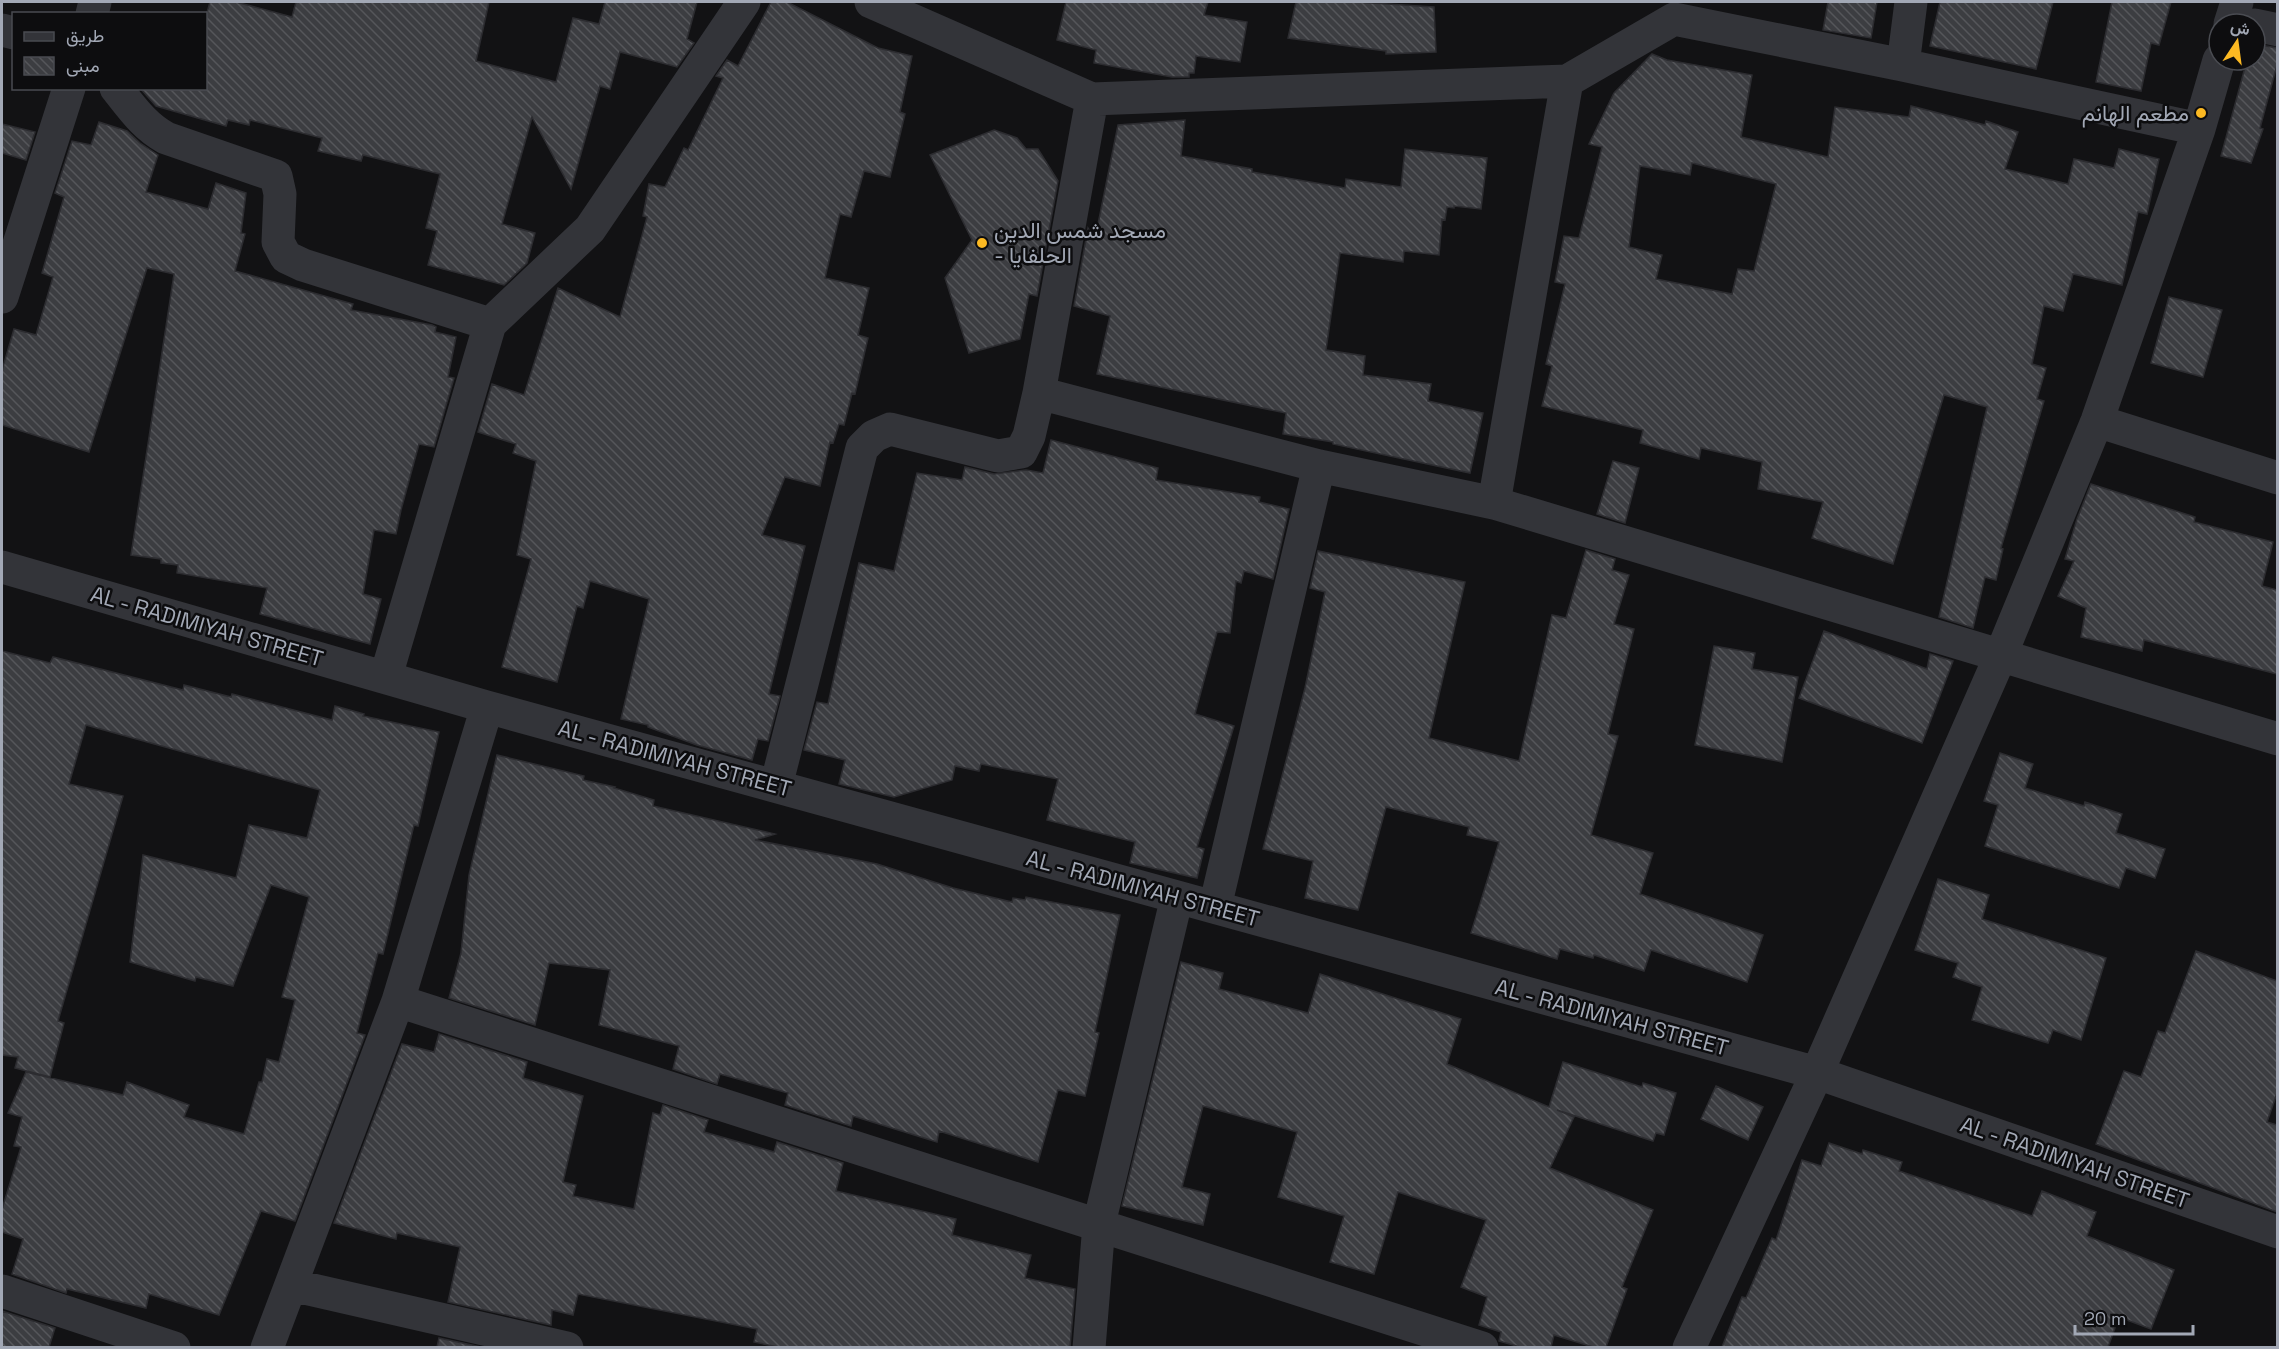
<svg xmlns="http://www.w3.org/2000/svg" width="2279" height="1349" viewBox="0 0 2279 1349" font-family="'Space Grotesk',Vazirmatn,sans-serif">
	<defs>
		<pattern id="building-back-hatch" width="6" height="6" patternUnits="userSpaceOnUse" patternTransform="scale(1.5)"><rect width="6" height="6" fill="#3c3d41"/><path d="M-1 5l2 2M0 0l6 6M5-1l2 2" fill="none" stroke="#55565a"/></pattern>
	</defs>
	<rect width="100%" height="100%" fill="#121214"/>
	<path fill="url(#building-back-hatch)" stroke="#2c2c30" stroke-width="1.5" fill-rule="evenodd" d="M210 2H236L292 17 296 2H489L476 61 556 82 573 18 599 24 605 2H697L687 39 694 43 677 67 620 52 610 89 600 86 571 189 532 117 502 224 535 233 527 263 504 285 428 265 437 231 426 228 440 174 363 155 361 161 318 151 322 138 250 120 249 125 228 120 226 126 156 106 140 88H206V16Z
		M771 2H787L878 48 912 56 900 112 905 114 890 177 864 171 851 217 840 214 825 278 869 288 858 335 868 338 855 394 852 393 844 425 839 424 833 443 830 442 820 486 785 477 762 535 805 546 769 694 780 696 768 741 758 739 752 760 697 745 648 727V725L621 719 649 599 590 581 583 608 577 606 557 682 502 667 531 559 517 555 536 461 513 453 516 444 478 432 492 384 524 395 558 288 620 317 647 217 643 216 649 184 665 187 684 148 688 150 723 78 716 76 727 60 738 66Z
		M1066 2H1208L1204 15 1247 22 1240 62 1196 56 1194 73H1189V77H1172L1094 63 1096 50 1057 40Z
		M1296 2H1357L1434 7 1436 52 1386 54V51L1288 38Z
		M1828 2H1877L1871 38 1823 30Z
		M1940 2H2053L2036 69 1930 46Z
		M2112 2H2171L2159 45 2151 43 2141 91 2096 82Z
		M2255 44 2277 48V65L2260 128 2263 129 2251 163 2221 156 2247 60H2255Z
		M1652 54 1667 60 1752 75 1741 137 1828 157 1835 107 1909 117 1911 106 1985 125 1986 121 2018 132 2005 169 2068 184 2074 159 2114 168 2119 149 2159 159 2147 214 2138 212 2122 285 2073 274 2063 311 2044 306 2032 364 2046 368 2037 399 2044 401 2001 548 2003 549 1996 580 1985 577 1973 628 1939 617 1987 407 1944 395 1893 564 1812 538 1823 502 1758 489 1762 462 1701 448 1699 459 1640 443 1643 430 1542 406 1552 366 1546 364 1565 284 1555 282 1564 236 1579 238 1602 147 1589 144 1614 93ZM1692 163 1776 184 1754 271 1738 269 1732 294 1656 279 1662 255 1629 247 1640 166 1690 175Z
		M1185 120 1181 156 1252 169V172L1345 188 1346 179 1401 187 1405 149 1487 158 1481 209 1454 206V208L1447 207 1445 220 1442 219 1439 255 1404 251 1403 262 1340 253 1326 350 1365 356 1363 375 1431 384 1428 401 1483 413 1470 473 1333 444V442L1283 434 1286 413 1097 374 1110 316 1074 306 1088 228 1095 239 1118 125Z
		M99 122 127 131 140 143 158 155 146 192 208 209 216 183 246 193 241 233 245 234 235 271 353 304 351 310 432 325 436 327 435 332 456 337 448 377 454 378 434 447 419 444 401 510 396 534 374 530 363 594 381 599 370 644 260 614 267 588 177 573 178 565 161 563V559L131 555 174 274 147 268 89 452 2 425V370L14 329 36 335 53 277 42 273 64 197 55 193 72 141 91 145Z
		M2 124 35 132 26 160 2 153Z
		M994 130 1017 138 1026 149H1038L1058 181 1037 296 1029 294 1020 339 969 353 945 278 972 240 930 155Z
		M2169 297 2222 310 2203 377 2151 363Z
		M1051 440 1158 468 1156 480 1260 497 1259 502 1289 509 1273 579 1244 571 1241 583 1236 581 1230 633 1217 632 1195 714 1234 726 1197 847 1204 849 1197 878 1130 863 1135 842 1047 820 1058 779 981 764 979 771 955 766 952 780 894 797 839 784 845 760 804 750 817 702 828 704 859 563 894 571 917 473 962 480 965 467 994 474 1026 470 1043 473Z
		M1613 461 1639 468 1625 523 1597 514Z
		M2091 484 2195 517 2194 522 2273 542 2262 586 2277 590V674L2144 640 2142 651 2081 637 2086 608 2058 596 2074 561 2065 559 2077 519Z
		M1586 550 1615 559 1612 570 1629 575 1614 624 1634 629 1608 734 1618 736 1591 835 1653 853 1640 894 1763 935 1747 982 1651 950 1644 971 1594 955 1593 958 1560 949 1557 959 1471 933 1499 842 1467 835 1469 827 1386 807 1358 910 1305 898 1313 861 1263 849 1305 688 1325 592 1310 588 1318 551 1465 582 1429 738 1519 761 1552 615 1566 618Z
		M1824 631 1927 669 1930 654 1953 661 1922 743 1799 698Z
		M1714 646 1755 653 1752 669 1798 677 1782 762 1695 745Z
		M2 651 50 663 53 657 183 690 184 685 231 697 232 694 332 720 335 706 364 714 363 716 439 732 418 826 414 825 383 954 378 953 357 1033 365 1035 295 1221 261 1211 219 1315 149 1294 146 1308 67 1289 66 1293 12 1274 23 1239 2 1232V1209L21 1147 14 1146 22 1117 8 1113 26 1072 123 1095 127 1082 189 1105 184 1117 244 1134 259 1082H262L267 1059 279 1062 295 1000 282 997 309 897 271 885 233 986 196 977 195 981 130 962 143 855 236 878 249 825 307 838 320 790 86 725 69 784 123 796 58 1021 64 1023 50 1077 15 1068 18 1057 2 1055Z
		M2000 753 2033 764 2025 788 2084 806 2085 802 2122 814 2116 833 2165 849 2155 878 2126 868 2119 888 1985 846 1998 805 1984 801Z
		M497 755 584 776 583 780 615 787 614 788 654 800 653 806 775 834 755 840 877 864 953 888 1012 902 1013 898 1025 900 1026 897 1120 915 1095 1032 1099 1033 1085 1096 1058 1090 1038 1162 939 1131 937 1142 853 1116 851 1126 785 1105 788 1093 720 1074 717 1084 673 1069 679 1046 599 1025 610 970 549 963 535 1025 449 998 461 953 469 875Z
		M1938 879 1989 895 1982 919 2106 958 2081 1040 2053 1030 2048 1043 1972 1020 1982 987 1953 977 1958 963 1915 950Z
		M2196 951 2277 981V1093L2267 1122 2277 1125V1212L2096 1144 2124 1071 2141 1077 2158 1031 2165 1033Z
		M1181 962 1223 973 1219 989 1308 1013 1320 974 1461 1019 1447 1064 1549 1107 1563 1062 1642 1087 1643 1083 1676 1093 1664 1135 1656 1133 1653 1141 1557 1110 1574 1117 1550 1168 1653 1210 1622 1287 1627 1289 1606 1347H1593L1554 1335 1551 1347H1520L1499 1341 1501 1332 1479 1325 1487 1297 1461 1287 1486 1220 1398 1192 1374 1274 1330 1262 1344 1216 1278 1197 1297 1132 1203 1106 1182 1187 1210 1194 1203 1225 1122 1206Z
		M439 1034 527 1062 523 1078 583 1096 563 1182 576 1185 573 1196 634 1209 653 1113 660 1115 663 1105 708 1120 704 1132 774 1152 777 1142 843 1163 836 1191 956 1219 952 1235 1031 1255 1025 1278 1075 1289 1070 1347H778L754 1342 757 1329 578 1294 573 1315 552 1310 551 1325 448 1302 460 1247 397 1233 396 1239 334 1223 402 1044 434 1052Z
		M1716 1086 1763 1107 1748 1140 1701 1119Z
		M1829 1143 1862 1154 1863 1150 1902 1162 1899 1171 2032 1216 2042 1191 2096 1212 2087 1236 2174 1270 2151 1329 2119 1317 2108 1347H1722L1742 1297 1746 1298 1772 1238 1776 1240 1802 1160 1821 1166Z
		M2 1311 55 1328 49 1347H2Z
		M439 1338 481 1347H437Z"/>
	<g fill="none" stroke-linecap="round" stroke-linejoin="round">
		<path stroke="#333439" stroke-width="33" d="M871 2 1092 99 1567 81 1674 19 1903 65 2199 129
			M92 14 95 2
			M2230 24 2237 2
			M2255 25 2278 30
			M2 30 14 33
			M1903 65 1911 2
			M116 88C132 108 144 126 166 138L276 176 280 194 278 242 286 257 303 265 490 324
			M2 297 69 88
			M1039 393 1319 466 1494 503 2278 739
			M2097 421 2278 478
			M1494 503 1567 81
			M2 567 487 707 1817 1073 2278 1232
			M386 676 490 324 590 229 744 2
			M776 786 862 448 874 436 890 429 998 456 1021 452 1029 436 1039 393 1092 99
			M1215 907 1319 466
			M398 1001 1482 1348
			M291 1285 567 1348
			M2 1291 174 1348
			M267 1348 398 1001 487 707
			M1089 1348 1099 1224 1177 897
			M1689 1348 1817 1073 2000 657 2097 421 2199 129 2219 60"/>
	</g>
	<g fill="#fcb922" stroke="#0d0d0f" stroke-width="2">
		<circle cx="2201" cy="113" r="6"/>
		<circle cx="982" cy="243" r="6"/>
	</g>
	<g text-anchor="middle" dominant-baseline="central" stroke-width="5" stroke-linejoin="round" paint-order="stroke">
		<g font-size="22" fill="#a2a8b5" stroke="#0d0d0f" text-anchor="end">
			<text x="2189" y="113">مطعم الهانم</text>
			<text x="994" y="230" text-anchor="start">مسجد شمس الدين<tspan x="994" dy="25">- الحلفايا</tspan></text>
		</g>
		<g font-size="22" fill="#a2a8b5" stroke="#0d0d0f">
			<text transform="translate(207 626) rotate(16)">AL - RADIMIYAH STREET</text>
			<text transform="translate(675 758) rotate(15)">AL - RADIMIYAH STREET</text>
			<text transform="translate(1143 888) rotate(15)">AL - RADIMIYAH STREET</text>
			<text transform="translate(1612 1017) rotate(15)">AL - RADIMIYAH STREET</text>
			<text transform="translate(2075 1162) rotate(19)">AL - RADIMIYAH STREET</text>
		</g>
	</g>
	<rect width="2279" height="1349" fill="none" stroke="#a2a8b5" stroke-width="6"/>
	<rect x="12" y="12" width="195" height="78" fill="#0d0d0f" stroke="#494b51" stroke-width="1.5"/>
	<rect x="24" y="32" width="30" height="9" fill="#333439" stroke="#494b51" stroke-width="1.5"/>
	<text x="66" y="42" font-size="18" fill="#a2a8b5">طريق</text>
	<rect x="24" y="57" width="30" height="18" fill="url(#building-back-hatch)" stroke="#494b51" stroke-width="1.5"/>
	<text x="66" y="72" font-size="18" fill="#a2a8b5">مبنى</text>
	<g transform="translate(2237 42) rotate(13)"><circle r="28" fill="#0d0d0f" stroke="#494b51" stroke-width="1.5"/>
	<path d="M0-4.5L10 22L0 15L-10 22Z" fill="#fcb922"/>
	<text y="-9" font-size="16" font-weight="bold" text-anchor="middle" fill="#a2a8b5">ش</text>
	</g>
	<path d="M2075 1325v9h118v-9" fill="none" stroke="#a2a8b5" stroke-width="3"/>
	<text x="2084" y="1325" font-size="18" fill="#a2a8b5" stroke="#0d0d0f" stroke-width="4.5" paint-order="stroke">20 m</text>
</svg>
